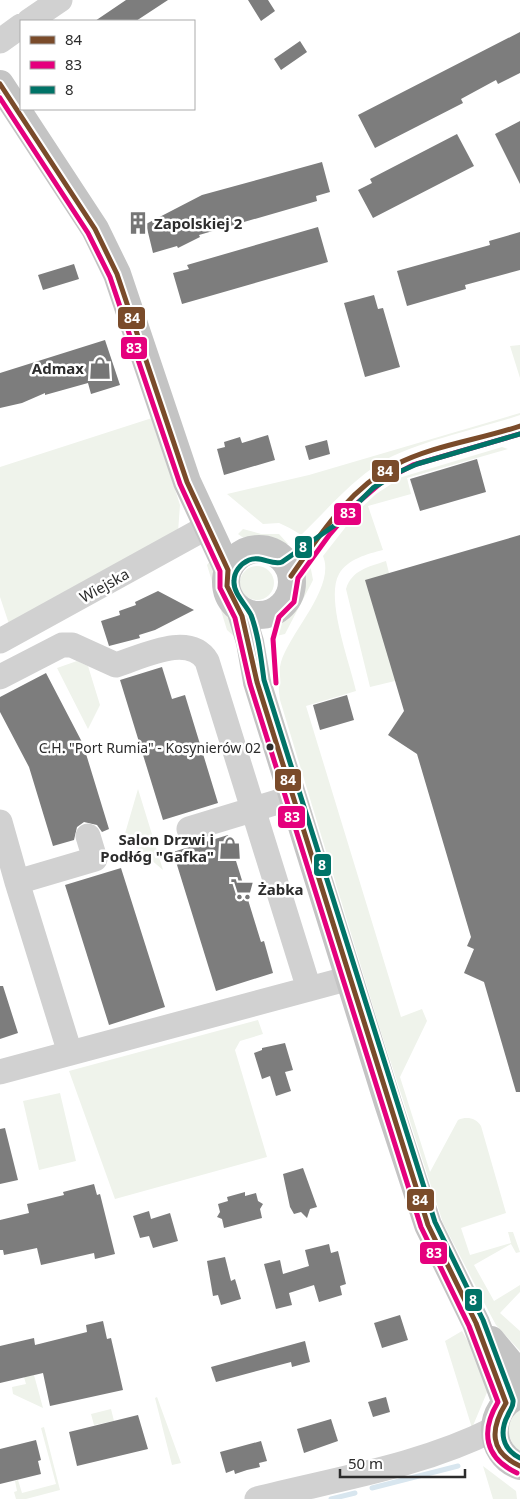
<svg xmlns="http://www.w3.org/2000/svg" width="520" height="1499" viewBox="0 0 520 1499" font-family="'Noto Sans',sans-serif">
	<rect width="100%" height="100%" fill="#fff"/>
	<path fill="#eff3eb" d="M520 345V378L510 346Z
		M520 413V415L511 418C473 430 413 443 380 463 350 482 326 511 301 535 294 530 286 526 279 523L263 524 227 494 309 475Z
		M152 418 180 505 178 532 11 630 0 597V467Z
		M502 447 508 449 407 478 411 494 368 506 383 550C367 554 348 559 339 574 325 599 350 663 356 691L306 706 401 1017 422 1009 427 1021 400 1077 430 1172 458 1120C467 1116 476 1118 481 1126L506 1213 461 1228 470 1255 511 1243 508 1232H513L520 1252 516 1253 511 1244 474 1265 494 1301 520 1285V1292L500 1313 520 1331V1351L496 1325 489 1312 443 1223 380 1029 280 700C278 687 278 674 281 662 290 632 336 587 323 556L359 510 376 494 402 477Z
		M243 529 261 534H279L288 544C272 551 252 545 238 534Z
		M215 555 220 572 219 591 221 599 232 612 236 638 227 630 207 565Z
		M386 561 389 573 395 681 370 687 346 589C352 570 368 567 386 561Z
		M310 564 313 580 310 586 285 634 272 637 276 623 294 599 297 582Z
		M240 583a17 17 0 1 1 34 0a17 17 0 1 1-34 0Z
		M77 661 88 666 100 705 88 729 57 668Z
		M138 789 163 870 124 837Z
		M258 1020 263 1034 240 1041 235 1050 267 1157 115 1199 69 1071Z
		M60 1093 76 1161 39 1170 23 1101Z
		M462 1331 485 1372 488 1390 472 1428 445 1341Z
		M34 1375 43 1408 13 1394 12 1387 26 1384 24 1377Z
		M157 1397 181 1463 172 1465 155 1398Z
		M111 1409 114 1421 94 1425 91 1414Z
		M520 1410V1452C506 1440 504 1421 520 1410Z
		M44 1427 60 1490 26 1499H16L14 1492 17 1491 15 1481 18 1480 22 1493 56 1484 41 1428Z
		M483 1466 516 1491 517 1499H493Z"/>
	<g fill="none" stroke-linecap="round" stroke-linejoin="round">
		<path stroke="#d8e6ef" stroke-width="5" d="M372 1488 458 1466
			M331 1499 355 1493"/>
	</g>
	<path fill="#7d7d7d" d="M126 0H168L136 21H95Z
		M248 0H268L275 11 261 21Z
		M520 32V73L498 84 496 80 461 99 463 103 375 148 358 115Z
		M300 41 307 52 281 70 274 59Z
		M520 121V184L495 134Z
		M457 134 474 166 373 218 358 190 372 183 370 179Z
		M322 162 330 192 316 196 317 201 199 235 200 237 178 248 177 246 153 253 146 224 202 195Z
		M318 227 328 262 182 304 173 273 189 269 187 265Z
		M520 232V270L465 285 466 289 407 306 397 271 490 245 489 241Z
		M74 264 79 279 43 290 38 275Z
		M374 295 378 309 383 308 400 367 365 377 344 303Z
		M105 340 120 385 91 394 88 383 45 395V393L22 403 0 408V373Z
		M268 435 275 460 224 475 217 449 225 447 224 442 240 437 242 443Z
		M327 440 330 454 309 460 305 446Z
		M477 459 486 492 420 511 410 479Z
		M520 535V1092H516L484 982 464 973 474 949 467 946 471 937 417 754 388 735 404 711 365 580Z
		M158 591 194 610 155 630 139 635 140 638 109 646 101 621 120 615 119 611 136 605 135 602Z
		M162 667 172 699 185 695 218 803 163 820 120 680Z
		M46 673 83 744 109 829 102 832 97 825 84 822 77 827 74 840 53 846 29 767 0 712V697Z
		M347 695 354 720 320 730 313 705Z
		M228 835 261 942 264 941 273 973 216 991 173 852Z
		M121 868 165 1007 109 1025 65 885Z
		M0 986H3L18 1033 0 1039Z
		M285 1043 293 1070 285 1072 291 1091 276 1096 270 1076 262 1079 254 1053 262 1050V1048Z
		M5 1128 18 1180 0 1184V1129Z
		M303 1168 317 1207 310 1209 307 1218 301 1212 294 1214 290 1207 283 1174Z
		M94 1184 97 1195 100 1194 115 1254 95 1259 94 1253 41 1265 37 1248 4 1255 3 1250H0V1220L29 1213 27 1204 64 1195 63 1192Z
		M245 1192V1196L256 1193 258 1201 263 1204 260 1209 262 1218 224 1228 222 1219 217 1217 220 1212 218 1204 228 1201 227 1197Z
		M149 1211 151 1219 170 1213 178 1241 153 1248 149 1236 140 1238 133 1216Z
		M329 1244 331 1253 338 1251 346 1284 340 1286 342 1295 319 1302 314 1285 289 1293 292 1305 276 1309 264 1264 280 1260 283 1274 309 1266 305 1250Z
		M225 1257 231 1281 235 1279 241 1299 221 1305 218 1295 213 1296 207 1261Z
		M400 1315 408 1340 382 1348 374 1323Z
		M103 1321 107 1339 111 1338 123 1390 50 1406 43 1373 0 1383V1346L34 1338 35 1345 87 1332 86 1325Z
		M305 1341 310 1362 292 1367 291 1362 216 1382 211 1367Z
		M386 1397 390 1412 373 1417 368 1402Z
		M138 1415 148 1449 77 1466 69 1432Z
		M331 1419 338 1441 304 1453 297 1429Z
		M36 1440 41 1460 38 1461 41 1474 0 1484V1449Z
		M261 1441 267 1461 259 1463 260 1467 247 1470 235 1474 234 1470 226 1473 220 1452Z"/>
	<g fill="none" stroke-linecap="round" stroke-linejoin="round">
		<path stroke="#d1d1d1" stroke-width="25" d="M29 21 60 0
			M0 41 21 26
			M0 641 207 527
			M0 677 62 645H72L116 665C142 657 189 632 207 661L309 989
			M0 822 17 882
			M189 829 294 797
			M70 1053 17 882 95 859 88 836
			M0 1072 350 978
			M257 1499C336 1479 421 1466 494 1429"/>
		<path stroke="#c4c4c4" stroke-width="28" d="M0 84 95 229 117 274 187 482 228 570
			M226 582a33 33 0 1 1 66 0a33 33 0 1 1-66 0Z
			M240 609 250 642 257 682 388 1103 428 1225 476 1323 506 1403
			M491 1340 520 1375
			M520 1395C486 1406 487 1455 520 1466"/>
		<defs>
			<path id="bus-1" d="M0 84 95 229 117 274 187 482 228 570
				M228 570 227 586 242 616 257 682 428 1225 476 1323 506 1403
				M291 576C320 535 349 489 395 465 434 445 479 440 520 426
				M506 1403C490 1429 489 1452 520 1466"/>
			<path id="bus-2" d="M0 98 88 233 110 277 180 484 220 571V588L235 618 250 684 421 1227 469 1326 498 1402C480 1432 485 1458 517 1473
				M276 683 273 639 279 617 294 602 298 578 330 534 355 505 383 481 413 465 520 434"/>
			<path id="bus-3" d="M520 434 417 464 399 472 373 488 338 523 282 562C272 566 261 555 249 560 240 564 234 572 234 581 233 593 246 605 251 615 259 636 261 659 264 680L435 1222 483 1320 513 1400C514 1407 510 1409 508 1415 499 1432 502 1449 520 1458"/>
		</defs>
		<use href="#bus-1" stroke="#fff" stroke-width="9"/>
		<use href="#bus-2" stroke="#fff" stroke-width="9"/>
		<use href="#bus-3" stroke="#fff" stroke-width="9"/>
		<use href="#bus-1" stroke="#7a4b2a" stroke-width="5"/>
		<use href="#bus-2" stroke="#e5007d" stroke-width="5"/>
		<use href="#bus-3" stroke="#007367" stroke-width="5"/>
	</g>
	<defs>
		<symbol id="building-bare" viewBox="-9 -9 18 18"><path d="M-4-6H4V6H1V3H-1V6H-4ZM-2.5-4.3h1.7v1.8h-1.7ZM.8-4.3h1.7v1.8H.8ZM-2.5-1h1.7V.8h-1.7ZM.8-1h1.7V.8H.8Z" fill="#767676" stroke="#fff" stroke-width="2.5" paint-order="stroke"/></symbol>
		<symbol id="shop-bare" viewBox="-9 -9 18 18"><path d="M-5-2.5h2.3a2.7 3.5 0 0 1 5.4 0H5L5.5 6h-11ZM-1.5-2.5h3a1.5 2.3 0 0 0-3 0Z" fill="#767676" stroke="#fff" stroke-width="2.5" paint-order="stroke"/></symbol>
		<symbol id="supermarket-bare" viewBox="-9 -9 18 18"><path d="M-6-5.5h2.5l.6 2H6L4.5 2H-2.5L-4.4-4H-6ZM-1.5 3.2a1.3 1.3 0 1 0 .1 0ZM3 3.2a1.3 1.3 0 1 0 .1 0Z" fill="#767676" stroke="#fff" stroke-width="2.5" paint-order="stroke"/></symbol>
	</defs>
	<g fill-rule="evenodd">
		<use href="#building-bare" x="122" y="207" width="32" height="32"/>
		<use href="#shop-bare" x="84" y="352" width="32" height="32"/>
		<use href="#shop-bare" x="214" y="832" width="32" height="32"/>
		<use href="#supermarket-bare" x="226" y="873" width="32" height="32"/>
	</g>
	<circle fill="#2c2c2c" stroke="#fff" stroke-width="2" cx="270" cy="747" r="4.5"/>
	<g text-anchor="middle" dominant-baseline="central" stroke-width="5" stroke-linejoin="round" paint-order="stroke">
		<g font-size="14" fill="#2c2c2c" stroke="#fff" text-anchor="end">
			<text x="261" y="747">C.H. "Port Rumia" - Kosynierów 02</text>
		</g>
		<g font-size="15" font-weight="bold" fill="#2c2c2c" stroke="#fff" text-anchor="start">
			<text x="154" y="223">Zapolskiej 2</text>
			<text x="84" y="368" text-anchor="end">Admax</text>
			<text x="214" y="839" text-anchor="end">Salon Drzwi i<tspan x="214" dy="17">Podłóg "Gafka"</tspan></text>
			<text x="258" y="889">Żabka</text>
		</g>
		<g font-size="15" fill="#2c2c2c" stroke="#fff">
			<text transform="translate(104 585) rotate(-29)">Wiejska</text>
		</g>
	</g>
	<g stroke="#fff" stroke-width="2">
		<rect x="117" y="306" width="29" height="24" rx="5" fill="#7a4b2a"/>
		<rect x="120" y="336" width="28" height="24" rx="5" fill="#e5007d"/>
		<rect x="371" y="459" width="29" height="24" rx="5" fill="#7a4b2a"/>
		<rect x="333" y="502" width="29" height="24" rx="5" fill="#e5007d"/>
		<rect x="294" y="535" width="19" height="24" rx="5" fill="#007367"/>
		<rect x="274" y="768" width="28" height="24" rx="5" fill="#7a4b2a"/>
		<rect x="277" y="805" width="29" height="24" rx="5" fill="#e5007d"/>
		<rect x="313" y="853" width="19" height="24" rx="5" fill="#007367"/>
		<rect x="406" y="1188" width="29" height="24" rx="5" fill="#7a4b2a"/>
		<rect x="419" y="1241" width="29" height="24" rx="5" fill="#e5007d"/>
		<rect x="464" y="1288" width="19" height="24" rx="5" fill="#007367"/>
	</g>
	<g font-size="14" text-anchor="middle" font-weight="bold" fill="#fff">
		<text x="132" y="323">84</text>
		<text x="134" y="353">83</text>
		<text x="385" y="476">84</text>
		<text x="348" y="518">83</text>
		<text x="303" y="552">8</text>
		<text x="288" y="785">84</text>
		<text x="292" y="822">83</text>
		<text x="322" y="870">8</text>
		<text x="420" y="1205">84</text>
		<text x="434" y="1258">83</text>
		<text x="473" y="1305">8</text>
	</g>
	<rect x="20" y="20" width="175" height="90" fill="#ffffff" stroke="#ababab"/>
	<rect x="30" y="36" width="25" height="8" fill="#7a4b2a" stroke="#ababab"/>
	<text x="65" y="45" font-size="15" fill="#2c2c2c">84</text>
	<rect x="30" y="61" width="25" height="8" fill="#e5007d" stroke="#ababab"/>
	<text x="65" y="70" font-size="15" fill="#2c2c2c">83</text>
	<rect x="30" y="86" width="25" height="8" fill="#007367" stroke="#ababab"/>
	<text x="65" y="95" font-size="15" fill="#2c2c2c">8</text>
	<path d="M340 1469v8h125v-8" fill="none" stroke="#2c2c2c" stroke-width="2.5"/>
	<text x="348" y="1469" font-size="15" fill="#2c2c2c" stroke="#ffffff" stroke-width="4" paint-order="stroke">50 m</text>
</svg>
